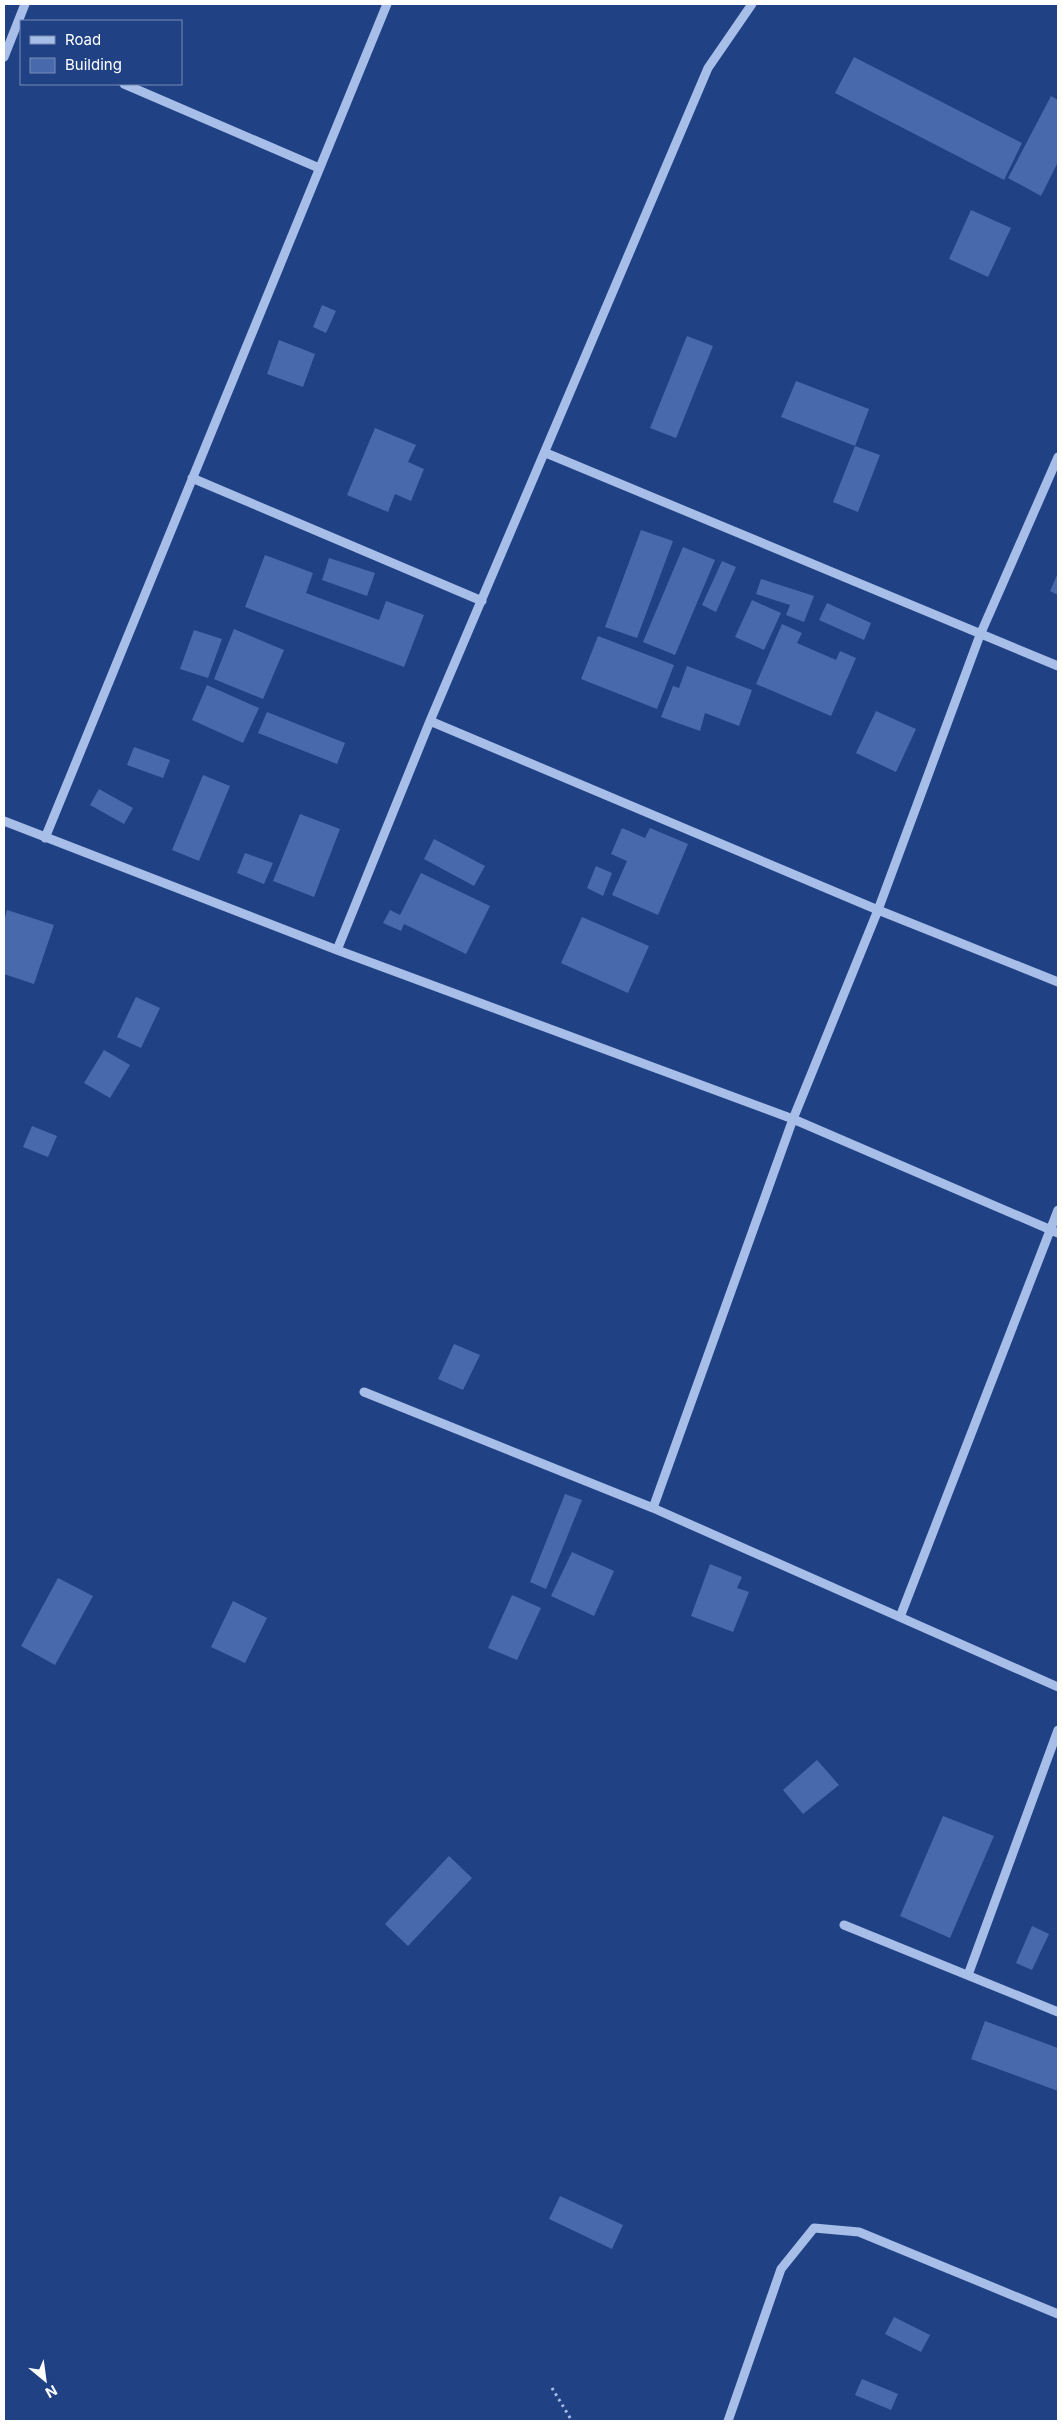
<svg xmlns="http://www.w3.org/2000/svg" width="1062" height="2425" viewBox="0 0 1062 2425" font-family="Inter,sans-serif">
	<rect width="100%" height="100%" fill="#204184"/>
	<path fill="#486aad" d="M854 57 1022 143 1004 180 835 93Z
		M1051 96 1058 100V162L1041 196 1008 178Z
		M971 210 1011 228 988 277 949 259Z
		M322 305 336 311 326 333 313 327Z
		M687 336 713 346 676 438 650 428Z
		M279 340 315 354 303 387 267 374Z
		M796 381 869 409 855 446 781 417Z
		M375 428 416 445 408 462 424 469 411 501 395 494 388 512 347 495Z
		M855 446 880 455 858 512 833 502Z
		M641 530 673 541 637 638 605 627Z
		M683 547 715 560 675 655 643 642Z
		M265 555 313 573 306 593 379 620 386 601 424 615 404 667 245 607Z
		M329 558 375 573 367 596 322 580Z
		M722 561 736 567 716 612 702 605Z
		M1058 573V595L1050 591Z
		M761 579 814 596 804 622 786 615 790 605 756 594Z
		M752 600 781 613 764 650 735 637Z
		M827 603 871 623 864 640 819 620Z
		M782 624 802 633 797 643 836 660 840 651 856 658 831 716 756 684Z
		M234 629 284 650 263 699 214 679Z
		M194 630 222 639 208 678 180 669Z
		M598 636 674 665 657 709 581 679Z
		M687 666 752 690 739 726 705 713 700 731 661 717 673 686 679 688Z
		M207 685 259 708 243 743 192 720Z
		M876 711 916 729 896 772 856 753Z
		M267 712 345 743 337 764 258 733Z
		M134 747 170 760 163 778 127 765Z
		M203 775 230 786 199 861 172 850Z
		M99 789 133 808 124 824 90 805Z
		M300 814 340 829 314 897 273 881Z
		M622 828 645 838 650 828 688 844 658 915 612 895 627 861 611 854Z
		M434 839 485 866 474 886 424 859Z
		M245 853 273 863 264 884 237 873Z
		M596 866 612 873 603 896 587 888Z
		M421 873 490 906 466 954 404 924 401 931 383 923 390 910 400 915Z
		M7 910 54 925 34 984 4 974V921Z
		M582 917 649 946 628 993 561 963Z
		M136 997 160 1008 141 1048 117 1037Z
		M104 1050 130 1065 110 1098 84 1083Z
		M32 1126 57 1136 48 1157 23 1147Z
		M454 1344 480 1355 463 1390 438 1379Z
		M565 1494 582 1500 546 1589 530 1582Z
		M572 1552 614 1571 594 1616 551 1596Z
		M710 1564 742 1577 737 1588 749 1592 733 1632 691 1616Z
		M58 1578 93 1596 55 1665 21 1646Z
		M512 1595 541 1608 517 1660 488 1648Z
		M233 1601 267 1618 245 1663 211 1647Z
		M817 1760 839 1785 803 1814 783 1790Z
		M943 1816 994 1836 950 1938 900 1916Z
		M449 1856 472 1878 408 1946 385 1924Z
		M1032 1926 1049 1934 1032 1970 1016 1963Z
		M985 2021 1058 2048V2091L971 2059Z
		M560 2196 623 2225 612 2249 549 2219Z
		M894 2317 930 2335 921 2352 885 2334Z
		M862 2379 898 2394 891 2410 855 2395Z"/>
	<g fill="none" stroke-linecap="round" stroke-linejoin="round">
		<path stroke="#a7bee9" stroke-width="3" stroke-dasharray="2.5 4" stroke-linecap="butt" d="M552 2388 572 2421"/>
		<path stroke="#a7bee9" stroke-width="9" d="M4 57 25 4
			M124 84 319 168
			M546 453 1058 666
			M192 478 482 601
			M430 721 878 910 1058 982
			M4 821 337 950 793 1119 1058 1233
			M45 838 387 4
			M337 950 430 721 708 68 752 4
			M364 1392 653 1508 1058 1687
			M653 1508 793 1119 878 910 980 635 1058 457
			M900 1617 1058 1210
			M844 1925 1058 2012
			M968 1975 1058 1730
			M728 2421 781 2269 814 2228 859 2232 1058 2314"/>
	</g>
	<rect width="1062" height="2425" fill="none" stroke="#ffffff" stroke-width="10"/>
	<rect x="20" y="20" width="162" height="65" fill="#204184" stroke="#798db5"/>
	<rect x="30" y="36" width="25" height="8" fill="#a7bee9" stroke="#798db5"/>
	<text x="65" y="45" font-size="15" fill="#ffffff">Road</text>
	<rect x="30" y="58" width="25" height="15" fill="#486aad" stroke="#798db5"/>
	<text x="65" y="70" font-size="15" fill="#ffffff">Building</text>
	<g transform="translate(45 2380) rotate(151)" stroke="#204184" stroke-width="4" paint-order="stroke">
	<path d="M0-4L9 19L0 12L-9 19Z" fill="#ffffff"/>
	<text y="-8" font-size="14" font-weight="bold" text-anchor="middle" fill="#ffffff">N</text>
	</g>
</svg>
